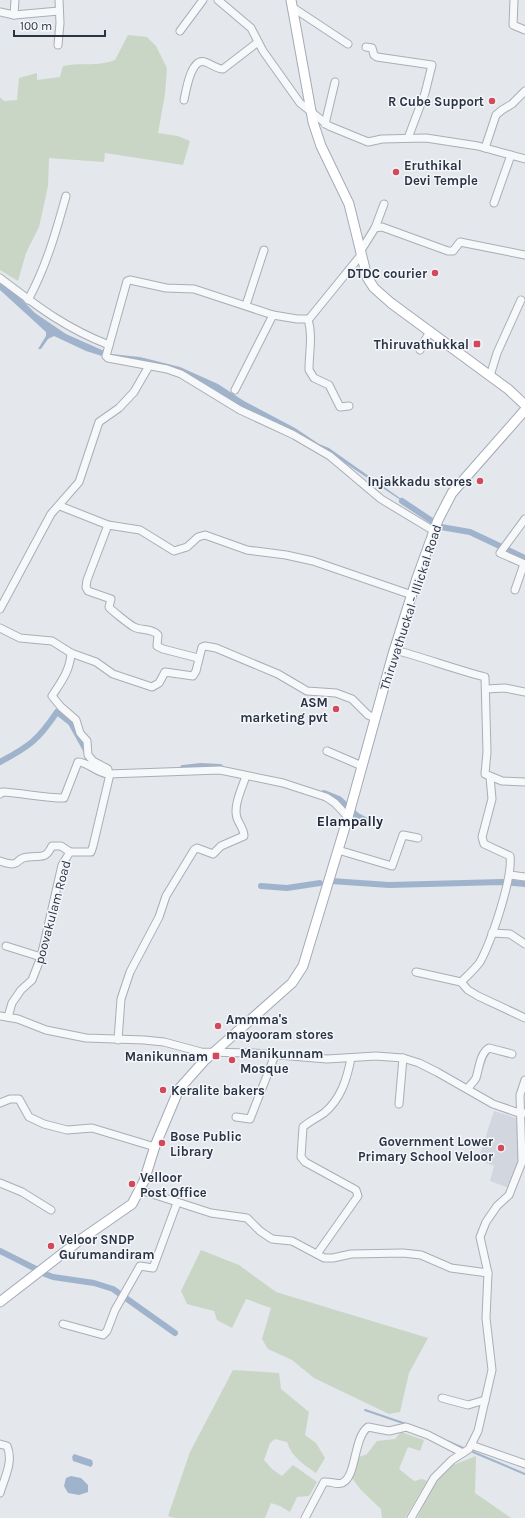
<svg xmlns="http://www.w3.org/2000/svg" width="525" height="1518" viewBox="0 0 525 1518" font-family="Karla,sans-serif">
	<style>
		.built { fill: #d2d6de }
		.green { fill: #c9d6c5 }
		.water { fill: #9fb4cc }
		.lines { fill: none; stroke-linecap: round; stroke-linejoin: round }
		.stream { stroke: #9fb4cc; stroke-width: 2 }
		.canal { stroke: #9fb4cc; stroke-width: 6 }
		.minor-casing { stroke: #a9aeb7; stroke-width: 9 }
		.major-casing { stroke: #a3abb8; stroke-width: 11 }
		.minor { stroke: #f7f8fa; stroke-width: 7 }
		.major { stroke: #fff; stroke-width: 9 }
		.poi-dot { fill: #d1495b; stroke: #f4f6f9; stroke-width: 1.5 }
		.labels { text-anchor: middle; stroke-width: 3; stroke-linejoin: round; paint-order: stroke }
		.poi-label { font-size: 13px; font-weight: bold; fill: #2b3445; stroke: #f4f6f9; text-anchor: end }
		.street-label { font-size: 13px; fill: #2b3445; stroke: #f4f6f9 }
		.neighbourhood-label { font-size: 14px; font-weight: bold; fill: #1d2536; stroke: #f4f6f9 }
	</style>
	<rect width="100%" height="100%" fill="#e4e7ec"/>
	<path class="built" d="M494 1111 519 1119 518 1143 520 1153 518 1164 509 1188 490 1181 494 1166 478 1160Z"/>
	<g class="green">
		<path d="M128 35 147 37 156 46 167 68 165 94 158 133 178 136 190 141 183 165 105 153 104 162 49 158 48 186 39 227 26 253 18 281 0 270V97L4 101 17 100 19 78 37 73V80L60 77 63 66C80 62 99 67 115 60Z"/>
		<path d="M201 1250 239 1265 276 1292 428 1338 409 1373 400 1412 389 1414 314 1378 292 1360 268 1349 262 1339 271 1308 246 1299 232 1328 217 1320 214 1311 187 1304 181 1291Z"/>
		<path d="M233 1370 279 1373 281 1389 309 1412 305 1435 316 1443 325 1458 316 1473C305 1465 291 1457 287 1442L275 1439 270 1443 264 1460 272 1469 282 1476 293 1465 317 1482 309 1496 297 1497 290 1512 280 1506 271 1503 265 1518H175L168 1516 190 1452Z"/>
		<path d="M401 1432 424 1440 420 1451 408 1447 399 1469 414 1481 422 1479 427 1481 405 1518H382L381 1509 361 1490 352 1478 359 1457 367 1454 377 1441 395 1439Z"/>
		<path d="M476 1456 475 1493 511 1518H417L433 1486 451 1466Z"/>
	</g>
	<g class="water">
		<path d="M0 282 11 289 35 313 66 334 111 354 140 357 180 367 218 384 244 401 295 428 319 444 329 448 441 527 333 455 247 412 185 375 105 357 86 351 54 336 48 339 41 349H38L46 336V332L0 290Z"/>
		<path d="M74 1454 92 1460 93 1464 91 1467 73 1461 72 1457Z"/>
		<path d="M71 1476 81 1478 88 1485V1492L79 1495 68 1493 64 1486 66 1478Z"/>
	</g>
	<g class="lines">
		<g class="stream">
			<path d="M365 1410 406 1424"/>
			<path d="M447 1441 463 1448"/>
			<path d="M473 1452 525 1474"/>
		</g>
		<g class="canal">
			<path d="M402 501 441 527 470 532 525 558"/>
			<path d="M0 762C30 746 38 740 57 712L71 723 86 750"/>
			<path d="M183 768 201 766 220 767"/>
			<path d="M324 793 339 799 356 815 365 820"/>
			<path d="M331 881 389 885 502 882 525 884"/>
			<path d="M261 886 287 888 320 883"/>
			<path d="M0 1251 36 1269"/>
			<path d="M45 1274 53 1277 94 1283 113 1289 175 1333"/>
		</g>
		<g class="minor-casing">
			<g id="minor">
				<path d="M218 0 251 28 263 51 300 103 329 126 368 142 382 139 426 138 478 146 525 159"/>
				<path d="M514 0 513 25 525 30"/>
				<path d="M292 7 348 44"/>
				<path d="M0 12 14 15 59 11"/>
				<path d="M14 15 15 0"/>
				<path d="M180 31 203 0"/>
				<path d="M58 45 60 23 59 0"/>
				<path d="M366 47 372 48 374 55 377 57 432 65 425 93 408 138"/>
				<path d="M184 100C186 91 191 57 205 62 212 64 216 69 223 69L258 42"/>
				<path d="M325 124 335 82"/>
				<path d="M485 148 496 115 502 110 512 104 525 91"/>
				<path d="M494 203 511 155"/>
				<path d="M375 228 384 204"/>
				<path d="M360 252 375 228 382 227 448 251H453L460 242 525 255"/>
				<path d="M361 255 309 319H297L273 315 194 289 166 288 130 280 127 281 106 356 108 358 167 369 181 374 240 410 294 435 330 456 381 499 434 531"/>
				<path d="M0 278C37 306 65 328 109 345"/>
				<path d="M28 300C46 267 56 232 66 196"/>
				<path d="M246 305 264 250"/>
				<path d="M308 319C313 336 309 352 309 370L314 378 329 385 340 407 349 406"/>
				<path d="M420 350 430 331"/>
				<path d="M490 376 497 353 521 300"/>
				<path d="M235 390 273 315"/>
				<path d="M60 506 108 525 140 530 174 551 187 547 198 537 205 535 247 550 286 555 313 561 412 595"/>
				<path d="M525 519 500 553 525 564"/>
				<path d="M108 525 87 580 86 587 88 591 111 599 109 607C111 610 130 625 134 627 142 631 152 628 158 635L157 646 163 649 198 658"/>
				<path d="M515 590 524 564"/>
				<path d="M0 609 51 514 79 482 99 422 119 408 134 392 149 366"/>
				<path d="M0 628 20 638 52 641 71 653 96 662 113 674 152 687 159 683 165 672 193 676 196 671 202 647 205 646 216 648 278 674 307 691 336 693 352 699 368 715 375 718"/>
				<path d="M395 650C425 658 454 669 485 677L487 752 485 774 502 781 525 782"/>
				<path d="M71 653C70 671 61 682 52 696L61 707 76 720 80 733 87 741 88 755 93 761 108 769V774"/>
				<path d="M486 689 505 688 525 692"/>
				<path d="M327 751 362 766"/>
				<path d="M0 794 2 792C23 793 43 798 64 798L78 762C88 762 97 773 108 774L220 770 283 783 326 797 335 803 348 817"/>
				<path d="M338 850 392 866 403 835 418 838"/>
				<path d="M0 861C23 869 13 858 28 857 42 855 45 860 52 846H61L70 852"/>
				<path d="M510 875 525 877"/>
				<path d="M492 933 510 934 525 944"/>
				<path d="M6 946 41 957"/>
				<path d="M416 972 461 982 468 990 478 996 525 1018"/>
				<path d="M461 982C467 976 475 969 480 962 491 942 513 878 510 856L484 844 482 837 492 799 490 777"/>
				<path d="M0 1016 18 1019 46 1030 86 1038 144 1040 164 1042 201 1052 253 1053 327 1059 376 1056 403 1058 419 1063 437 1072 493 1104 519 1113H525"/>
				<path d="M8 1017 12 1003 21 990 32 980 41 957 62 865 70 852H91L93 846 110 774"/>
				<path d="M118 1040 121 999 130 972 159 917 166 896 194 850 197 848 213 854 221 846 244 836C244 829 239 824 237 818 233 806 242 788 246 776"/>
				<path d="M468 1088C470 1085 474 1082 476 1078 479 1069 480 1053 489 1048L512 1054"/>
				<path d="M0 1103 10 1099H19L29 1117 44 1124 67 1130 92 1128 155 1147"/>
				<path d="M399 1104 403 1058"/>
				<path d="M236 1117 250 1119 275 1055"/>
				<path d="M0 1183 22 1192 51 1210"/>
				<path d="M140 1190 211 1213 247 1218 260 1231 272 1239 292 1241 324 1258H333L351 1254 403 1253 421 1255 451 1268 488 1273"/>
				<path d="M317 1254 358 1196 356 1190 305 1162 301 1157 303 1127C310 1121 317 1118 324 1113 341 1099 347 1079 351 1058"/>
				<path d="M63 1324 103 1335 107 1331 115 1310 140 1266 153 1268 177 1203"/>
				<path d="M442 1398 468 1405 485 1400"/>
				<path d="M0 1444 7 1446C14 1461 4 1479 0 1493"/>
				<path d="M471 1445 525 1464"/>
				<path d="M305 1518 324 1482C330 1481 336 1485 342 1483 357 1477 353 1438 368 1427L389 1431 406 1427 428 1435 463 1453"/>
				<path d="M411 1518 434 1478 452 1460 469 1449 478 1431 492 1370 486 1318 488 1273 480 1237 486 1222 497 1206 509 1195 522 1162 520 1095 525 1080"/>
			</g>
		</g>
		<g class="major-casing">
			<g id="major">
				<path d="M291 0 313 122 321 146 349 204 367 277 374 288 391 303 508 389 525 405"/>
				<path d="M0 1302 80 1240 132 1204 144 1181 155 1146 179 1089 204 1061 292 983 303 966 348 817 393 654 417 578 438 520 452 493 525 410"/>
			</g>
		</g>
		<use href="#minor" class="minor"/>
		<use href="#major" class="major"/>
	</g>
	<g class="poi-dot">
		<circle cx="492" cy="101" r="4"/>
		<circle cx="396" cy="172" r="4"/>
		<circle cx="435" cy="273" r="4"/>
		<rect x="473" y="340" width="8" height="8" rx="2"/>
		<circle cx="480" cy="481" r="4"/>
		<circle cx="336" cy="709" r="4"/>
		<circle cx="218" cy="1026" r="4"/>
		<rect x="212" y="1052" width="8" height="8" rx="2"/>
		<circle cx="232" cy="1060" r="4"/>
		<circle cx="163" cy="1090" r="4"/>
		<circle cx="162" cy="1143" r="4"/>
		<circle cx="501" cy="1148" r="4"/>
		<circle cx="132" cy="1184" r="4"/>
		<circle cx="51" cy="1246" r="4"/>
	</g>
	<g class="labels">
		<g class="poi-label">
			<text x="484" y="106">R Cube Support</text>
			<text x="404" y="170" text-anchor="start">Eruthikal<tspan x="404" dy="15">Devi Temple</tspan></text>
			<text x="427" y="278">DTDC courier</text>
			<text x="469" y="349">Thiruvathukkal</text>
			<text x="472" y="486">Injakkadu stores</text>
			<text x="328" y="707">ASM<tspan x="328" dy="15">marketing pvt</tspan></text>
			<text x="226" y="1024" text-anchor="start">Ammma's<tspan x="226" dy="15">mayooram stores</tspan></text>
			<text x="240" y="1058" text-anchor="start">Manikunnam<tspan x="240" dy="15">Mosque</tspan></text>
			<text x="208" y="1061">Manikunnam</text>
			<text x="171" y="1095" text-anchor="start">Keralite bakers</text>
			<text x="170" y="1141" text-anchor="start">Bose Public<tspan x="170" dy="15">Library</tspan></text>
			<text x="493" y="1146">Government Lower<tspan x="493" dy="15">Primary School Veloor</tspan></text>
			<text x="140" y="1182" text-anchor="start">Velloor<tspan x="140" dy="15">Post Office</tspan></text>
			<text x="59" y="1244" text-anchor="start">Veloor SNDP<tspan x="59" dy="15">Gurumandiram</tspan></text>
		</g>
		<g class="street-label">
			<text transform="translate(410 607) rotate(-72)" y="5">Thiruvathuckal - Illickal Road</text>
			<text transform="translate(52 912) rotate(-75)" y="5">poovakulam Road</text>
		</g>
		<g class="neighbourhood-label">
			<text x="350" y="826">Elampally</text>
		</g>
	</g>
	<path d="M14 30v6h91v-6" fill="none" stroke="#2b3445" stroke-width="2"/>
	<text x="20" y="30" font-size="12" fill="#2b3445" stroke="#f4f6f9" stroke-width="3" paint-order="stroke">100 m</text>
</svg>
